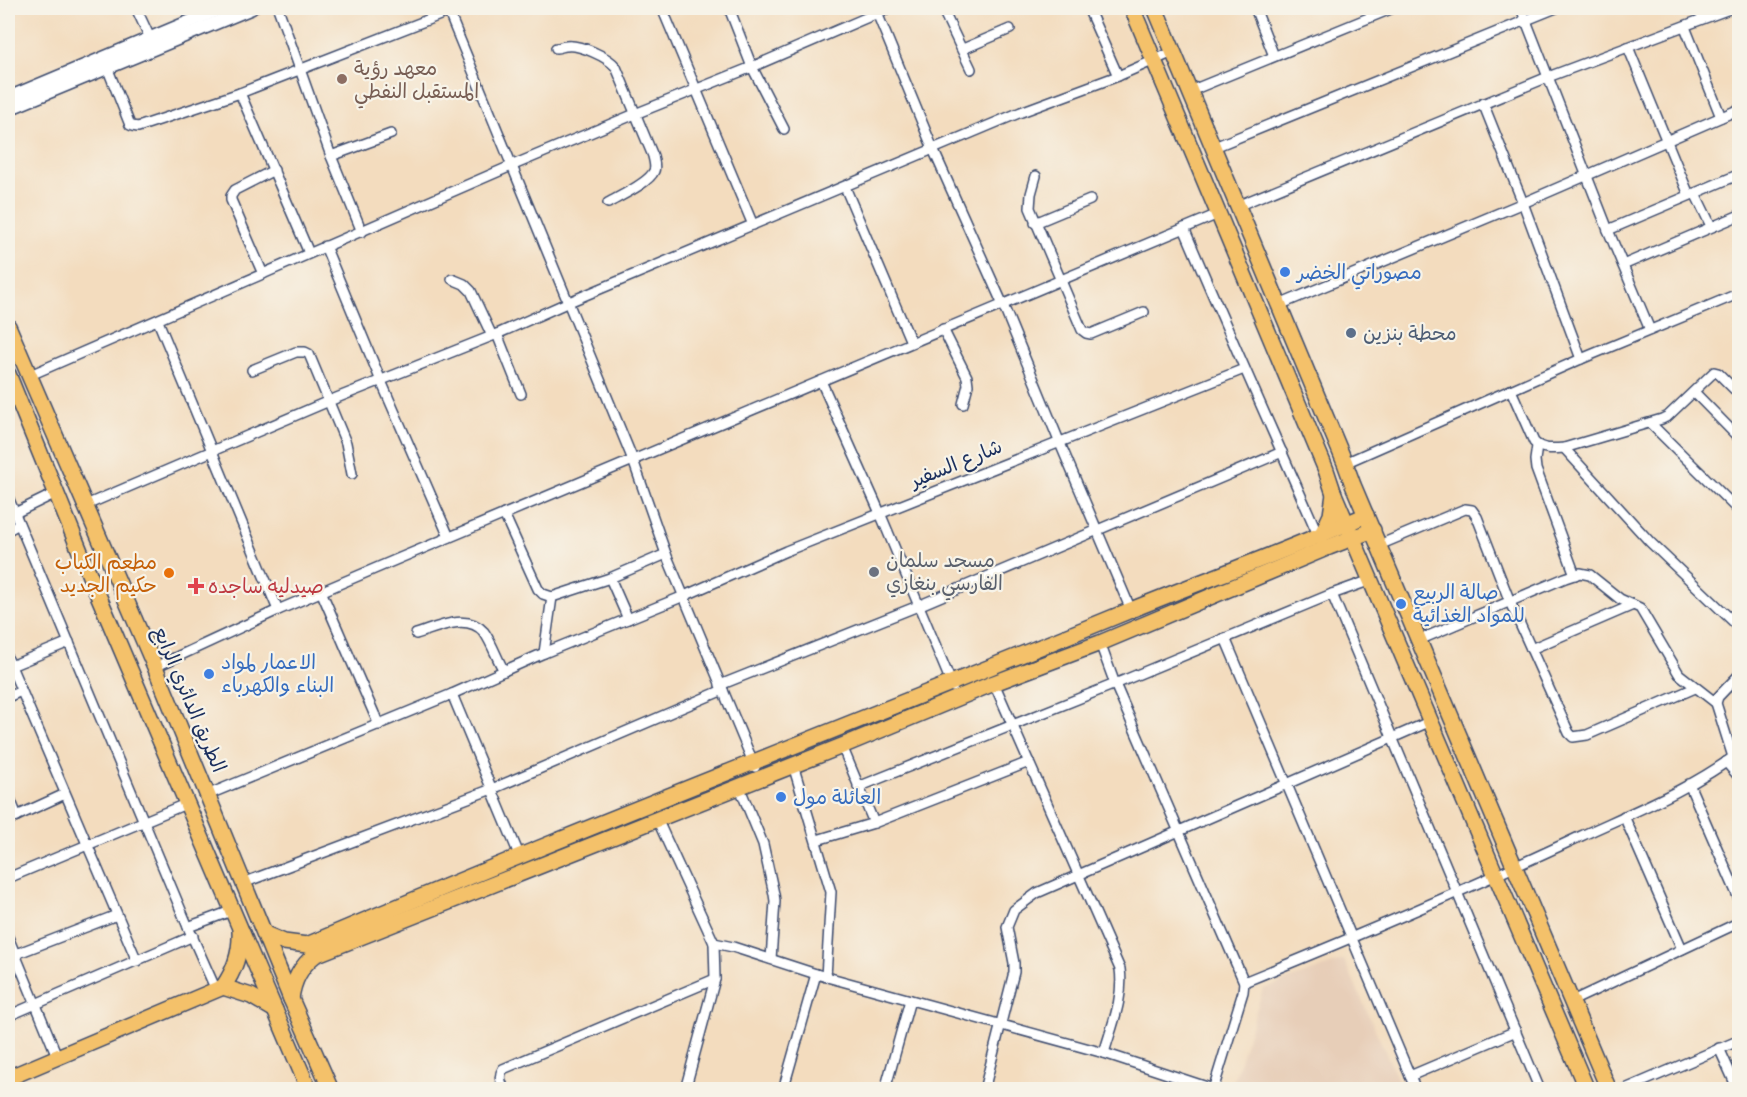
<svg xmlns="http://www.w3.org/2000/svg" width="1747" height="1097" viewBox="0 0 1747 1097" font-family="'Gochi Hand','Playpen Sans Arabic',sans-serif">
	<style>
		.built { fill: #e7ceb8 }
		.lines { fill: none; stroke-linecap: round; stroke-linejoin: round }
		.minor-casing { stroke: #3b496c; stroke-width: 12 }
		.tertiary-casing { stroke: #3b496c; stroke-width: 15 }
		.primary-casing { stroke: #3b496c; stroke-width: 18 }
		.minor { stroke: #fff; stroke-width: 9 }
		.tertiary { stroke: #fff; stroke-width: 12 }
		.primary { stroke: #f4c16a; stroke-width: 15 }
		.education-dot { fill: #8d6e63; stroke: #f7f3e8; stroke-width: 2 }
		.shop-dot { fill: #3f7fe0; stroke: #f7f3e8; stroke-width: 2 }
		.service-dot { fill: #5c6f8a; stroke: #f7f3e8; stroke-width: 2 }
		.worship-dot { fill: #6b7280; stroke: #f7f3e8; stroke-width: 2 }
		.food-dot { fill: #e8710a; stroke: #f7f3e8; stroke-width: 2 }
		.health-dot { fill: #e0444e; stroke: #f7f3e8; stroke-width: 2 }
		.labels { text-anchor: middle; stroke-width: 4.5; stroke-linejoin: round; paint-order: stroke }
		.education-label { font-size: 20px; fill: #785e54; stroke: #f7f3e8; text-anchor: start }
		.shop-label { font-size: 20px; fill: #366cbe; stroke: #f7f3e8; text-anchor: start }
		.service-label { font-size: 20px; fill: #4e5e75; stroke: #f7f3e8; text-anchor: start }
		.street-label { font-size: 20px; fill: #1b2f5e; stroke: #f7f3e8 }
		.worship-label { font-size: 20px; fill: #5b616d; stroke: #f7f3e8; text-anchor: start }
		.food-label { font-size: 20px; fill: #c56008; stroke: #f7f3e8; text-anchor: end }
		.health-label { font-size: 20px; fill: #be3a42; stroke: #f7f3e8; text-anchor: start }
	</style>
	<rect width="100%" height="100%" fill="#f7f3e8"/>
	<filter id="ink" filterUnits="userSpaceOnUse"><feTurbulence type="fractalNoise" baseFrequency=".0167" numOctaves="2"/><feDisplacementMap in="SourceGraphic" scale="12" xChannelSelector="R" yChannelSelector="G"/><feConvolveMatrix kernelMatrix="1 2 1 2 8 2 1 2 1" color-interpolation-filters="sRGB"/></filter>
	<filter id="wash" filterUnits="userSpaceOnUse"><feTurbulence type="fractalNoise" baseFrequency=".008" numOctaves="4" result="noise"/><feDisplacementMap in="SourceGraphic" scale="24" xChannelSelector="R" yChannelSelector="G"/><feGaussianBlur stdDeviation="1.35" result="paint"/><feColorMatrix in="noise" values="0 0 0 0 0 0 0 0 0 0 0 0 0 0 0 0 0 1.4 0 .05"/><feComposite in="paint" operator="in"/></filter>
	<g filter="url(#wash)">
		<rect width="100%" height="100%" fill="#f3dcbe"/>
		<path class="built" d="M1344 960 1402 1089H1231L1263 989Z"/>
	</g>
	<g filter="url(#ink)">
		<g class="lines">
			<g class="minor-casing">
				<g id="minor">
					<path d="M136 8 150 38"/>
					<path d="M278 8 331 156 362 232"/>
					<path d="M447 8 633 460 666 554 755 767"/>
					<path d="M662 8 753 225"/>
					<path d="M729 8 752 67 784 129"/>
					<path d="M875 8 933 149 1003 305 1059 441 1131 610"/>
					<path d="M942 8 971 69"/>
					<path d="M1088 8 1118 76"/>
					<path d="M1255 8 1274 56"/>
					<path d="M1521 8 1608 230 1650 330"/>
					<path d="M1685 27 1721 117"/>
					<path d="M1628 47 1689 195"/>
					<path d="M556 48C560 48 563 46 566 46 580 44 608 57 616 67L653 156C654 161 656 167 654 171 649 183 620 196 608 203"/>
					<path d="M963 49 1010 29"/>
					<path d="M107 67 130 125 132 126 138 127 240 93 458 8"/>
					<path d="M1190 91 1393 8"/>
					<path d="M240 93 309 253"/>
					<path d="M1483 103 1523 203 1581 359"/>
					<path d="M1212 148 1556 8"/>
					<path d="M331 156 391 134"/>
					<path d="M1036 176 1031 194 1030 208 1082 330 1086 333 1091 334 1144 312"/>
					<path d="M845 187 911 342"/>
					<path d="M1695 193 1711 226"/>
					<path d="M1237 206 1548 77 1732 8"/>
					<path d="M1035 223 1090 200"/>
					<path d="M1184 228C1228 332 1274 434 1319 537"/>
					<path d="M1608 230 1740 174"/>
					<path d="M325 246 381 381 449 537"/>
					<path d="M1623 265 1740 215"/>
					<path d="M263 274 231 200V196L235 190 274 170"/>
					<path d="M452 279 464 284 471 291 492 336"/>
					<path d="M1279 305 1523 203 1740 109"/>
					<path d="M158 321 278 610"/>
					<path d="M943 329 967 377 968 385 963 404"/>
					<path d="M497 334 521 394"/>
					<path d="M252 370 296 352H305L309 354 346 443 352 474"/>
					<path d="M28 376 511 166 635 114 752 67 889 8"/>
					<path d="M821 381 880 513 953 687"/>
					<path d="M1511 390 1534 442C1542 450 1553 449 1564 448L1662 419 1668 416 1714 372 1718 373 1740 395"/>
					<path d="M1694 392 1740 439"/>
					<path d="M1650 423 1740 512"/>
					<path d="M1537 446 1535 460 1536 469 1575 575"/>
					<path d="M1564 448 1650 542 1740 628"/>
					<path d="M1345 463 1581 359 1740 293"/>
					<path d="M8 497 188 927 216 990"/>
					<path d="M86 505 329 401 497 334 569 302 1021 112 1118 76 1173 52"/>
					<path d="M15 513 56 493"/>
					<path d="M504 514 538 589 543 594 552 597 610 578 666 554"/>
					<path d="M8 530 19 524"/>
					<path d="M1379 545 1465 509 1472 510 1477 517 1510 602 1569 733 1573 737 1587 735 1695 688"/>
					<path d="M610 578 628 619"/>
					<path d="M321 591 379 725"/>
					<path d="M1332 594 1540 1090"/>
					<path d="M416 634C436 628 467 612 484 632 492 643 497 659 504 671"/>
					<path d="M1225 638 1416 1090"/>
					<path d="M1419 640 1565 578 1580 573 1590 575 1620 599 1640 608 1679 674 1716 703"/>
					<path d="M1100 643 1115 684 1244 982 1243 992 1213 1090"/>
					<path d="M1531 649 1633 605"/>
					<path d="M544 653 552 597"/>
					<path d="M8 659 137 961"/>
					<path d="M11 666 69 642"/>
					<path d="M155 667 278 610 400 558 1218 214"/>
					<path d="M994 683 1120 969C1124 998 1112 1025 1104 1053"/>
					<path d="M720 685 918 606 1282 452"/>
					<path d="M452 694 520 857"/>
					<path d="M8 697 21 691"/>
					<path d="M842 746 874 823"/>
					<path d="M1733 757 1716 703 1718 697 1740 674"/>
					<path d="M1726 762 1740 778"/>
					<path d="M793 765 831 892 826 977"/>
					<path d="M1689 784 1740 901"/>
					<path d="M739 786 763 844 774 894 775 901 771 959"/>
					<path d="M858 787 1115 684 1332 594 1371 580"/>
					<path d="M8 794 17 816"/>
					<path d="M207 795 452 694 544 653 684 596 786 551 1244 369"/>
					<path d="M1624 816 1682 949"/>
					<path d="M657 819 714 943 715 979 685 1090"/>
					<path d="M8 820 65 794"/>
					<path d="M817 840 874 823 1029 762"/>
					<path d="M8 878 188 803"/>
					<path d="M243 883 492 789 723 690"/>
					<path d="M188 927 234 910"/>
					<path d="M8 937 57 1056"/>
					<path d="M714 943 733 947 816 974"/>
					<path d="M8 957 117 915"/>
					<path d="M1244 982C1357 936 1469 889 1579 837 1633 812 1692 789 1740 752"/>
					<path d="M1572 1001 1740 922"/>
					<path d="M8 1016 193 936"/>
					<path d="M1719 1048 1738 1090"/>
					<path d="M1410 1076 1516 1031"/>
					<path d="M504 1090C501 1081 498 1077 503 1069L715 979"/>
					<path d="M783 1090 816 974 1104 1053 1213 1089"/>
					<path d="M885 1090 910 1000"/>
					<path d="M984 1090 1014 972V963L1007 927 1014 910 1037 893 1431 721"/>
					<path d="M1623 1090 1740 1040"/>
				</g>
			</g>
			<g class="tertiary-casing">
				<g id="tertiary">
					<path d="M8 98 222 8"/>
					<path d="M8 109 252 8"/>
				</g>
			</g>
			<g class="primary-casing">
				<g id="primary">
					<path d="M1132 8 1326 470 1334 494 1587 1090"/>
					<path d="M1155 8 1345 463 1353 485 1609 1090"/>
					<path d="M8 326 155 667 291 999 331 1090"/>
					<path d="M8 374 90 576 309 1090"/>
					<path d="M1321 536 1331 515 1334 494"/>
					<path d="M265 934 284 942 307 945C578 829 854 724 1126 612 1206 579 1288 551 1366 515"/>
					<path d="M223 987 251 996 275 1010"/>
					<path d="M291 999C293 981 301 966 315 955L842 746 994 683 1100 643 1329 547 1373 530"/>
					<path d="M8 1078 223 987C235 970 241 952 240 931"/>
				</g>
			</g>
			<use href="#minor" class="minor"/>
			<use href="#tertiary" class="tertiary"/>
			<use href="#primary" class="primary"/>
		</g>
	</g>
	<circle class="education-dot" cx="342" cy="79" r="6"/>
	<g class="shop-dot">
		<circle cx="1285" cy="272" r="6"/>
		<circle cx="1401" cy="604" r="6"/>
		<circle cx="209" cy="674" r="6"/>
		<circle cx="781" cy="797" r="6"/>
	</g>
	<circle class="service-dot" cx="1351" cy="333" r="6"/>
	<circle class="worship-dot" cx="874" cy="572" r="6"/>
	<circle class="food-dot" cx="169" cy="573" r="6"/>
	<path class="health-dot" d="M193 577h6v6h6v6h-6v6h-6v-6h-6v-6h6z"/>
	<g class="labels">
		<g class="education-label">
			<text x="354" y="75">معهد رؤية<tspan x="354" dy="23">المستقبل النفطي</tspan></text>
		</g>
		<g class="shop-label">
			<text x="1297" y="279">مصوراتي الخضر</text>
			<text x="1413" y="599">صالة الربيع<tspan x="1413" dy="23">للمواد الغذائية</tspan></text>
			<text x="221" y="669">الاعمار لمواد<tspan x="221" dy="23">البناء والكهرباء</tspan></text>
			<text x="793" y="804">العائلة مول</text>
		</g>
		<g class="service-label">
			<text x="1363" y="340">محطة بنزين</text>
		</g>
		<g class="street-label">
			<text transform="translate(956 463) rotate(-22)" y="7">شارع السفير</text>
			<text transform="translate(190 699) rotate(67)" y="7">الطريق الدائري الرابع</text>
		</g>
		<g class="worship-label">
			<text x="886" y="567">مسجد سلمان<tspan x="886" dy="23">الفارسي بنغازي</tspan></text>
		</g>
		<g class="food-label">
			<text x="157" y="569">مطعم الكباب<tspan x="157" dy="23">حكيم الجديد</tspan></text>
		</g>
		<g class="health-label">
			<text x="208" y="593">صيدليه ساجده</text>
		</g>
	</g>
	<rect width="1747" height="1097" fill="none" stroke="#f7f3e8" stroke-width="30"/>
</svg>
